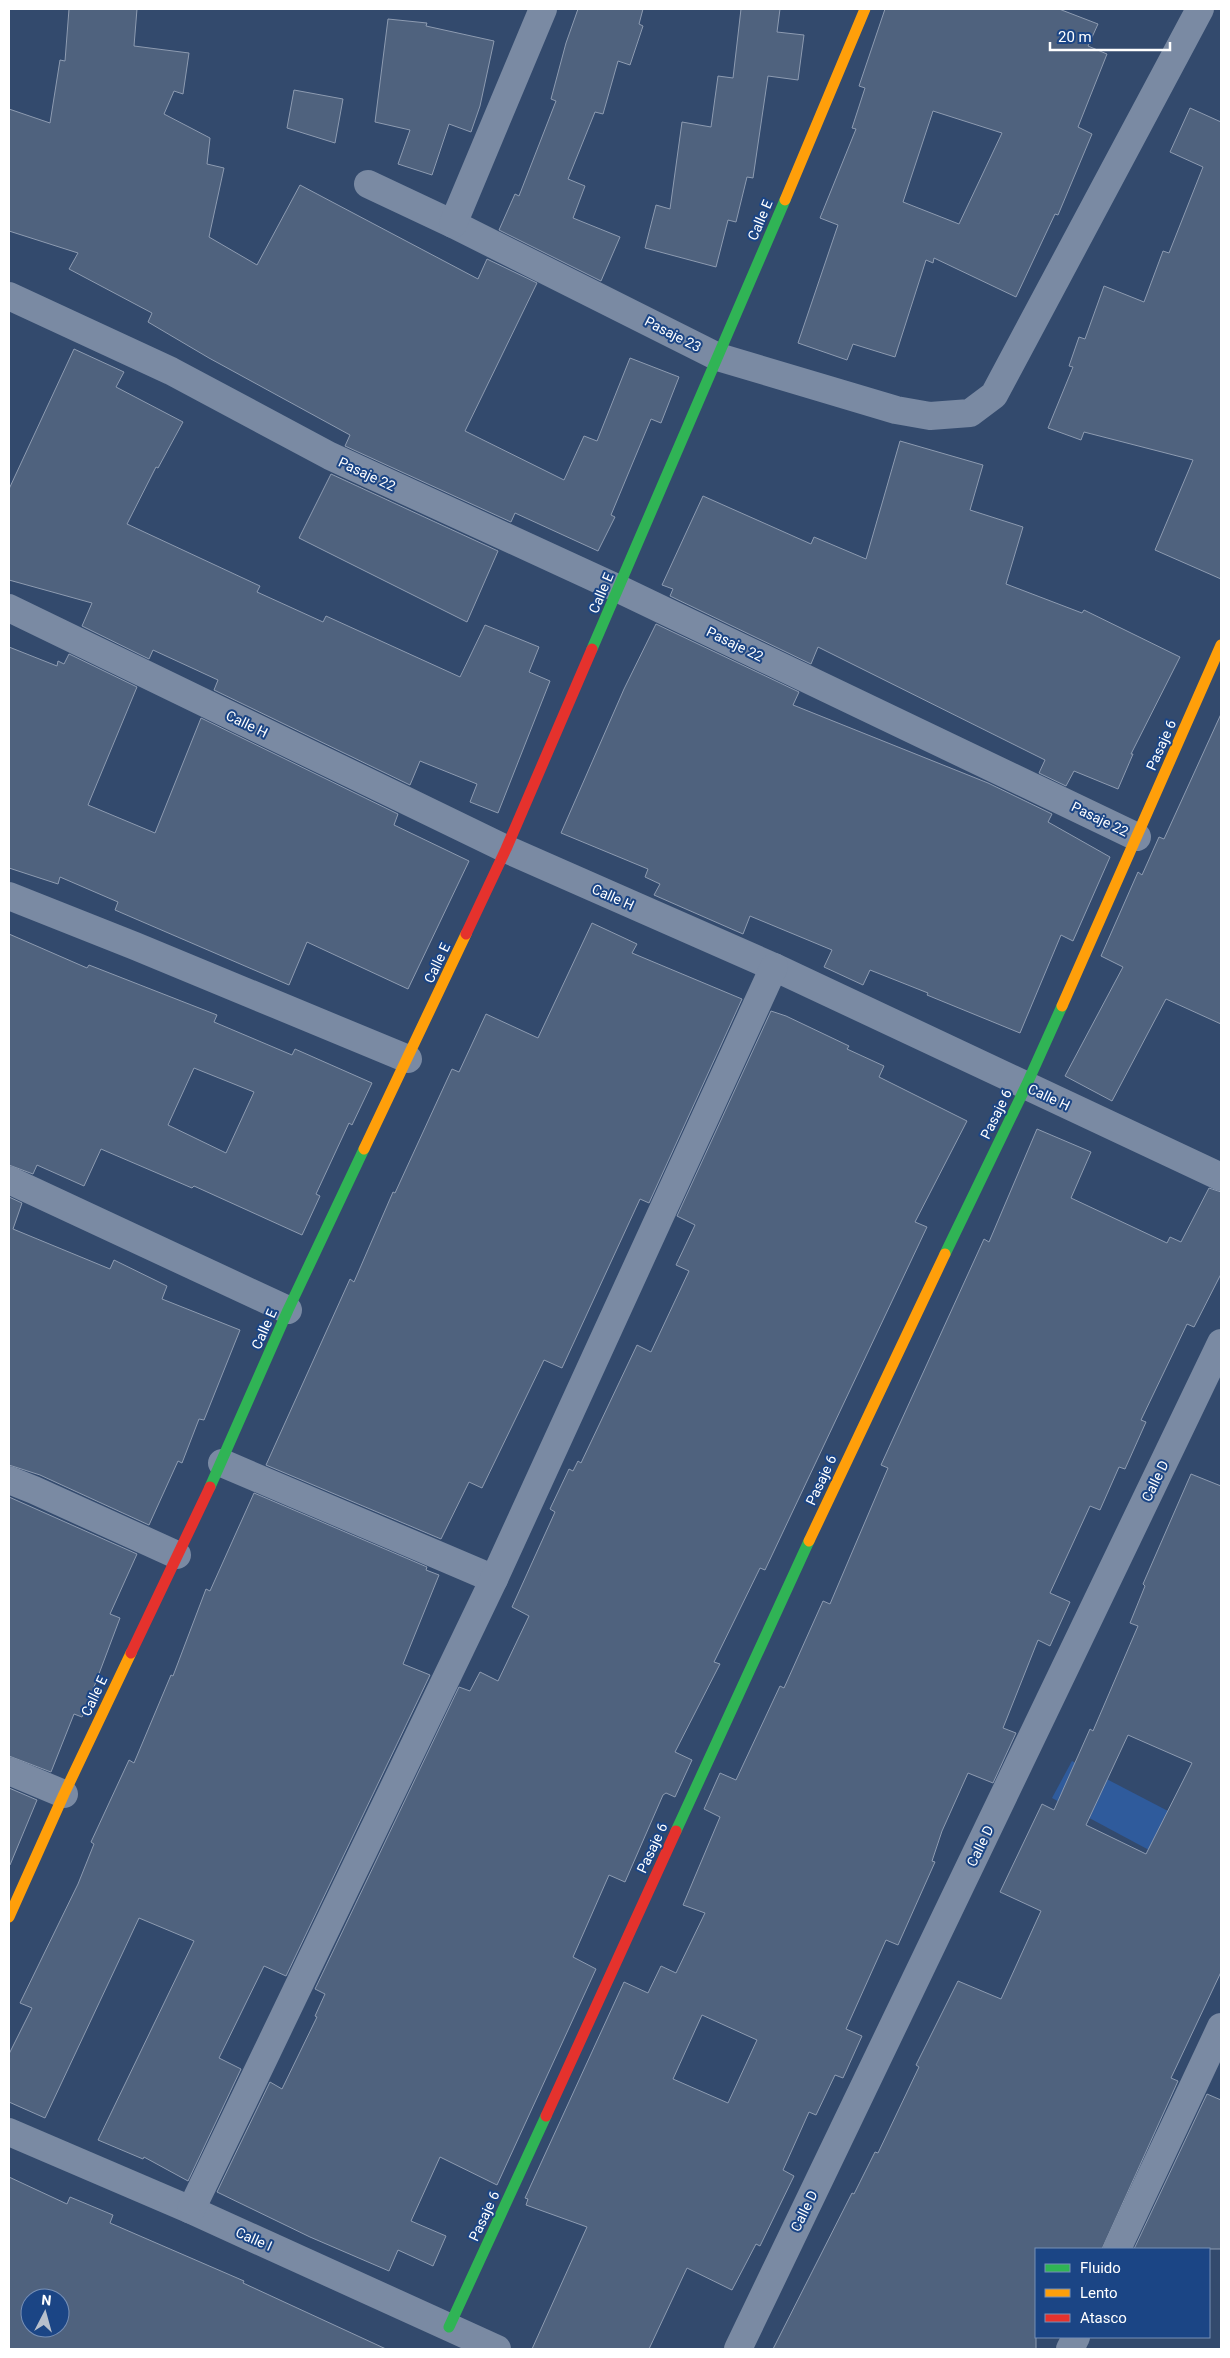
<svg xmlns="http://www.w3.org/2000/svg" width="1230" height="2358" viewBox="0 0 1230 2358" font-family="Roboto,sans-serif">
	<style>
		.green { fill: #2f5b9c }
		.building { fill: #4f627e; stroke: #8d9bb1; fill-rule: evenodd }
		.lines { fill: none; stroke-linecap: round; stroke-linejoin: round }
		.street { stroke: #7a8aa3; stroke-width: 28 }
		.fast { stroke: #30b455; stroke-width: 11 }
		.slow { stroke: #ff9f0a; stroke-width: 11 }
		.jam { stroke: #e5322d; stroke-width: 11 }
		.labels { text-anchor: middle; stroke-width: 4; stroke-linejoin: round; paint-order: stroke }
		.street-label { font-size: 14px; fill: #fff; stroke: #1b4585 }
	</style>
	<rect width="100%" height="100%" fill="#334a6d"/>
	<path class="green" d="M1072 1761 1168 1811 1149 1850 1052 1798Z"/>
	<g class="building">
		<path d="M69 9H137L134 46 189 53 183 94 174 91 164 114 210 138 207 164 224 168 209 237 257 265 300 185 478 279 487 259 537 283 465 431 564 480 584 436 597 441 630 358 679 377 661 423 651 419 611 515 615 517 598 551 515 513 511 522 345 446 350 435 209 358 148 322 152 313 69 269 78 253 9 231V109L50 123 60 60 65 61Z"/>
		<path d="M578 9H643L639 24 643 26 630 65 618 61 603 114 595 112 568 179 585 186 573 218 620 237 601 281 499 230 515 194 519 196 556 101 551 99 566 43Z"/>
		<path d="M741 9H780L777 32 804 35 798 80 768 76 753 178 747 177 736 222 728 220 716 267 645 248 656 205 670 209 682 122 711 127 718 76 733 78Z"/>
		<path d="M885 9H1059L1098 24 1088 46 1107 54 1078 127 1092 134 1058 215 1055 214 1016 297 934 258 933 263 926 260 895 357 853 344 847 360 798 343 838 225 820 218 856 129 852 128 865 88 859 86ZM933 111 1002 133 959 224 903 202Z"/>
		<path d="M388 19 427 23 426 26 494 41 480 106 471 132 449 124 432 175 398 164 410 130 375 122Z"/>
		<path d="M294 90 343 99 335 143 287 128Z"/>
		<path d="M1190 108 1221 122V579L1155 550 1193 460 1084 432 1081 440 1048 428 1073 367 1069 366 1079 337 1085 339 1104 286 1144 302 1163 251 1169 253 1203 167 1170 152Z"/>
		<path d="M74 349 124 372 116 387 183 422 158 468 156 467 127 524 260 586 257 592 323 622 326 616 460 677 485 625 539 647 529 672 550 681 498 813 470 802 477 784 420 761 410 785 214 690 218 680 153 650 149 659 82 626 92 603 9 580V489Z"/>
		<path d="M900 441 983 465 970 510 1023 527 1006 584 1082 613 1084 610 1180 657 1131 754H1133L1118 789 1074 771 1066 786 1039 773 1045 760 818 647 811 664 670 596 673 589 662 585 703 496 811 544 814 537 866 559Z"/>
		<path d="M331 474 498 551 467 622 299 538Z"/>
		<path d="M656 624 799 692 793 705 988 783 1052 814 1048 822 1110 857 1073 941 1061 935 1020 1033 927 995 928 993 870 970 863 985 824 967 832 950 750 916 743 934 654 895 660 884 645 877 648 869 561 833 624 689Z"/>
		<path d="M9 647 57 666 58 661 64 664 69 654 137 687 88 805 155 833 201 718 398 814 394 825 469 861 408 989 307 942 289 985 115 910 118 902 60 877 58 884 9 868Z"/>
		<path d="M1221 714V1024L1166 999 1112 1101 1065 1076 1123 967 1101 956 1138 872 1142 875 1159 837 1164 839Z"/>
		<path d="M592 923 637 944 632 953 742 999 649 1203 640 1199 562 1368 544 1360 482 1488 469 1482 441 1539 266 1465 350 1279 354 1282 393 1192 395 1193 452 1069 459 1072 486 1014 538 1038Z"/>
		<path d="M9 934 87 968 89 965 217 1015 214 1022 292 1055 295 1049 372 1083 352 1125 349 1123 316 1194 320 1196 302 1235 194 1186 192 1188 101 1149 84 1186 37 1165 33 1174 9 1165ZM194 1068 254 1092 226 1153 168 1125Z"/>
		<path d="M771 1011 786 1016 849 1046 847 1049 884 1066 879 1077 967 1121 915 1222 927 1227 765 1570 760 1568 714 1662 720 1664 675 1752 692 1760 675 1797 666 1793 663 1795 625 1882 609 1875 573 1957 596 1969 497 2185 440 2157 411 2221 446 2236 433 2266 398 2250 389 2271 310 2237 217 2192 270 2082 282 2089 317 2017 315 2016 325 1994 315 1989 459 1687 470 1691 480 1672 498 1681 529 1616 512 1607 555 1512 550 1509 569 1469 573 1471 578 1461 581 1463 637 1345 651 1352 689 1271 676 1265 695 1225 677 1216Z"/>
		<path d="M1037 1129 1091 1152 1071 1198 1167 1243 1170 1237 1181 1242 1209 1188 1221 1192V1274L1194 1327 1187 1324 1141 1420 1146 1422 1125 1469 1119 1467 1100 1510 1090 1506 1050 1593 1070 1602 1050 1646 1038 1640 1003 1728 1016 1733 993 1783 968 1773 942 1831 932 1861 935 1862 898 1945 886 1940 846 2029 862 2036 843 2078 835 2075 816 2115 809 2112 783 2170 794 2176 760 2246 756 2244 732 2290 687 2268 649 2349H532L587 2227 526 2205 528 2199 525 2198 624 1982 648 1993 661 1966 676 1973 705 1913 683 1905 720 1817 704 1809 720 1773 736 1780 780 1686 784 1688 823 1601 830 1604 888 1468 881 1465 984 1239 989 1242ZM702 2015 757 2040 728 2103 673 2079Z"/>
		<path d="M9 1197 22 1203 13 1229 110 1269 114 1260 167 1286 162 1299 240 1330 204 1420 199 1419 182 1463 178 1461 149 1525 40 1475 9 1465Z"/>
		<path d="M1191 1474 1221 1486V1972L1171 2078 1178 2081 1102 2249H1036V2349H773L852 2193 854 2194 875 2152 878 2153 919 2067 916 2065 958 1981 1001 1999 1041 1911 1000 1892 1042 1804 1054 1810 1090 1729 1093 1731 1138 1626 1130 1623 1145 1586 1143 1584ZM1128 1735 1192 1763 1146 1854 1086 1825Z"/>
		<path d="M254 1493 427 1567 426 1570 439 1575 403 1664 430 1675 286 1976 264 1966 219 2058 241 2069 188 2181 144 2157 143 2159 98 2140 194 1941 139 1918 45 2118 9 2102V2054L32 2008 20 2003 78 1884 94 1844 91 1842 129 1760 134 1763 171 1675 173 1676 206 1589 210 1591Z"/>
		<path d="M9 1497 137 1554 110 1614 120 1618 91 1695 82 1717 74 1714 51 1772 9 1756Z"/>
		<path d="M9 1788 37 1800 10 1865H9Z"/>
		<path d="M1207 2094 1221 2100V2249H1134Z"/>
		<path d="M9 2177 67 2204 70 2197 113 2215 110 2223 244 2281 243 2283 386 2349H9ZM30 2298H60V2328H30Z"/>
	</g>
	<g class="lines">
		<g class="street">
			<path d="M368 184 453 224 718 357 896 410 930 416 970 413 994 395 1200 9"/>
			<path d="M453 224 543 9"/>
			<path d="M9 296 171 371 330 456 619 589 1137 837"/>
			<path d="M9 608 506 849 774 967 1221 1177"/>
			<path d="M9 896 135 946 408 1059"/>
			<path d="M9 1180 288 1310"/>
			<path d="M222 1463 494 1579"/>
			<path d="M9 1480 34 1490 177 1555"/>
			<path d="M9 1771 64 1794"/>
			<path d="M9 2132 191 2210 497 2349"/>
			<path d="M191 2210 494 1579 774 967"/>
			<path d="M1117 2249 1221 2027"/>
			<path d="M738 2349 1221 1343"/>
			<path d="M1070 2349 1076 2337"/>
		</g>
		<g class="fast">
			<path d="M592 649 785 200"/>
			<path d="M945 1254 1026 1086 1062 1006"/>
			<path d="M210 1487 288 1310 364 1149"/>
			<path d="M676 1831 809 1541"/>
			<path d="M449 2327 546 2116"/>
		</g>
		<g class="slow">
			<path d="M785 200 865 9"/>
			<path d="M1062 1006 1221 645"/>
			<path d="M364 1149 466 934"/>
			<path d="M809 1541 945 1254"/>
			<path d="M9 1917 64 1794 131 1653"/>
		</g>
		<g class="jam">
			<path d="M466 934 506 849 592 649"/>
			<path d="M131 1653 210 1487"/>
			<path d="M546 2116 676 1831"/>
		</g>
	</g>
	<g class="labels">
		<g class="street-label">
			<text transform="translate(760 220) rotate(-67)" y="5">Calle E</text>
			<text transform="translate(673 334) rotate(27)" y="5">Pasaje 23</text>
			<text transform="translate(367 474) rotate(25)" y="5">Pasaje 22</text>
			<text transform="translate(601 593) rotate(-67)" y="5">Calle E</text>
			<text transform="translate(735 644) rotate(26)" y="5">Pasaje 22</text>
			<text transform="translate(247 724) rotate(26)" y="5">Calle H</text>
			<text transform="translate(1161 745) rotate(-66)" y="5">Pasaje 6</text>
			<text transform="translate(1100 819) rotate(26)" y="5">Pasaje 22</text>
			<text transform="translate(613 897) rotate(24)" y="5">Calle H</text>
			<text transform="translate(437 963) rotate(-65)" y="5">Calle E</text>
			<text transform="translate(1049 1097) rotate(25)" y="5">Calle H</text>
			<text transform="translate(996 1114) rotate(-64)" y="5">Pasaje 6</text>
			<text transform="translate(264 1329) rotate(-66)" y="5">Calle E</text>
			<text transform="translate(821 1480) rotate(-65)" y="5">Pasaje 6</text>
			<text transform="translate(1155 1481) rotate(-64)" y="5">Calle D</text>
			<text transform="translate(94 1696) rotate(-65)" y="5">Calle E</text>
			<text transform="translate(980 1846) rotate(-64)" y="5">Calle D</text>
			<text transform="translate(652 1848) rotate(-65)" y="5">Pasaje 6</text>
			<text transform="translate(804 2211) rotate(-64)" y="5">Calle D</text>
			<text transform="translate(484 2216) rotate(-65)" y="5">Pasaje 6</text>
			<text transform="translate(254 2239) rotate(24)" y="5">Calle I</text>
		</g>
	</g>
	<rect width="1230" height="2358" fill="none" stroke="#ffffff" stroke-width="20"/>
	<rect x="1035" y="2248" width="175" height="90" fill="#1b4585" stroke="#768fb6"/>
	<rect x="1045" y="2264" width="25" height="8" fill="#30b455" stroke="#768fb6"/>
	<text x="1080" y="2273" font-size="15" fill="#ffffff">Fluido</text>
	<rect x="1045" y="2289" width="25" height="8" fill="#ff9f0a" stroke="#768fb6"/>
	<text x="1080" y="2298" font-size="15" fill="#ffffff">Lento</text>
	<rect x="1045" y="2314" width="25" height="8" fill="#e5322d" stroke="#768fb6"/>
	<text x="1080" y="2323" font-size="15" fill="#ffffff">Atasco</text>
	<g transform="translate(45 2313) rotate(6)"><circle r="24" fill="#1b4585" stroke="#768fb6"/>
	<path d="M0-4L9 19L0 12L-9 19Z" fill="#b8c0cc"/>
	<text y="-8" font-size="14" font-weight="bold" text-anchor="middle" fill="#ffffff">N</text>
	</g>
	<path d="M1050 42v8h120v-8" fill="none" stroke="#ffffff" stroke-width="2.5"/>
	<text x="1058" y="42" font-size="15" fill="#ffffff" stroke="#1b4585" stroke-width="4" paint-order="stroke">20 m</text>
</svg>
